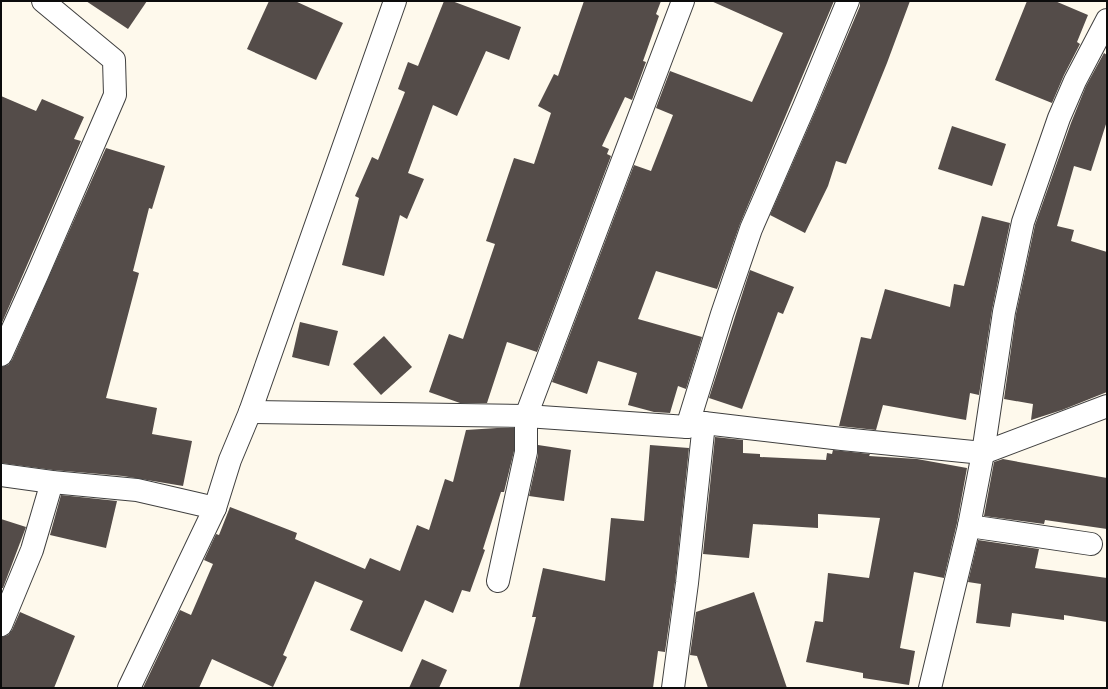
<svg xmlns="http://www.w3.org/2000/svg" width="1108" height="689" viewBox="0 0 1108 689" font-family="'Roboto Serif',serif">
	<style>
		.building { fill: #544c49 }
		.lines { fill: none; stroke-linecap: round; stroke-linejoin: round }
		.minor-casing { stroke: #3f3f3f; stroke-width: 24 }
		.minor { stroke: #fff; stroke-width: 22 }
	</style>
	<rect width="100%" height="100%" fill="#fef9ec"/>
	<g class="building">
		<path d="M86 1H147L128 29Z"/>
		<path d="M269 1H295L343 23 316 80 247 49Z"/>
		<path d="M444 1H452L521 27 509 60 486 51 457 116 433 105 408 173 424 179 407 219 400 215 384 276 342 265 359 198 355 196 372 157 378 160 405 92 398 89 408 62 418 66Z"/>
		<path d="M584 1H661L656 14 659 16 643 61 646 62 632 100 625 97 602 146 609 149 607 154 611 156 537 352 507 342 487 403H460L429 392 449 334 463 339 495 244 486 241 514 158 534 164 551 113 538 106 554 74 558 76Z"/>
		<path d="M711 1H834L740 224 717 289 656 271 638 319 702 337 686 389 678 386 670 413 654 412 628 405 637 373 598 361 587 394 552 382 634 165 651 171 673 115 656 108 670 71 752 102 783 33Z"/>
		<path d="M860 1H910L887 63 846 164 836 161 828 186 805 233 770 215 815 112 860 6Z"/>
		<path d="M1027 1H1055L1088 15 1077 42 1080 44 1064 75 1052 103 995 80Z"/>
		<path d="M1104 53 1107 55V121L1091 171 1074 166 1057 226 1074 230 1071 241 1107 252V392L1062 410 1031 420 1033 404 1004 399 1016 314 1035 225 1071 123 1086 86Z"/>
		<path d="M1 96 36 111 42 99 84 117 74 139 81 141 1 325Z"/>
		<path d="M952 126 1006 144 992 186 938 169Z"/>
		<path d="M106 148 165 166 152 209 149 208 133 271 139 273 106 398 157 408 152 434 192 441 183 486 123 476 53 470 1 463V367L8 365 12 360Z"/>
		<path d="M982 216 1010 223 992 310 979 395 970 393 966 420 883 405 876 430 839 426 861 337 871 339 885 289 950 307 954 284 964 286Z"/>
		<path d="M750 270 794 287 783 314 778 312 742 409 709 398Z"/>
		<path d="M300 322 338 331 329 366 292 357Z"/>
		<path d="M384 336 412 367 381 395 353 364Z"/>
		<path d="M497 428H514V451L504 492H501L483 549 485 550 470 592 462 590 453 613 425 600 402 652 350 630 363 601 315 581 283 655 287 657 273 687 212 659 199 688H143L180 610 191 615 213 564 204 560 216 534 219 535 230 507 297 533 295 539 365 569 370 558 400 571 417 525 429 530 445 479 453 482 466 430Z"/>
		<path d="M715 437 743 440V453L760 454V457L826 460 827 453 832 454 833 450 870 454 869 456 917 459 967 468 957 523 944 578 914 572 900 648 915 651 909 685 863 678V673L806 662 815 621 823 622 828 573 869 578 880 518 818 514V528L753 524 749 558 703 554Z"/>
		<path d="M538 445 571 450 564 501 529 496 538 455Z"/>
		<path d="M650 445 689 448 675 582 665 652 658 651 653 688H519L536 617H532L543 568 605 581 611 518 644 521Z"/>
		<path d="M1003 459 1107 478V529L1045 520 1044 524 984 516 994 462Z"/>
		<path d="M61 495 117 501 106 548 50 535Z"/>
		<path d="M1 519 26 527 3 588H1Z"/>
		<path d="M978 540 1039 549 1035 568 1107 578V622L1064 615V620L1012 613 1010 627 976 623 981 584 968 582Z"/>
		<path d="M754 592 787 688H708L697 656 690 655 696 612Z"/>
		<path d="M20 612 75 636 54 688H1V637L8 635 12 630Z"/>
		<path d="M422 659 447 670 439 688H409Z"/>
	</g>
	<g class="lines">
		<g class="minor-casing">
			<g id="minor">
				<path d="M1 355 37 275 115 95 114 60 43 1"/>
				<path d="M250 412 526 416 687 427 704 423 842 439 983 453 1107 406"/>
				<path d="M687 427 722 314 751 229 804 107 848 1"/>
				<path d="M1 475 52 482 137 490 215 508"/>
				<path d="M969 526 1091 544"/>
				<path d="M498 581 526 452V416L683 1"/>
				<path d="M1 625 32 550 52 482"/>
				<path d="M129 688 215 508 230 460 250 412 395 1"/>
				<path d="M673 688 687 583 704 423"/>
				<path d="M930 688 969 526 983 453 1004 312 1023 222 1059 118 1075 81 1107 20"/>
			</g>
		</g>
		<use href="#minor" class="minor"/>
	</g>
	<rect width="1108" height="689" fill="none" stroke="#0c0c0c" stroke-width="4"/>
</svg>
